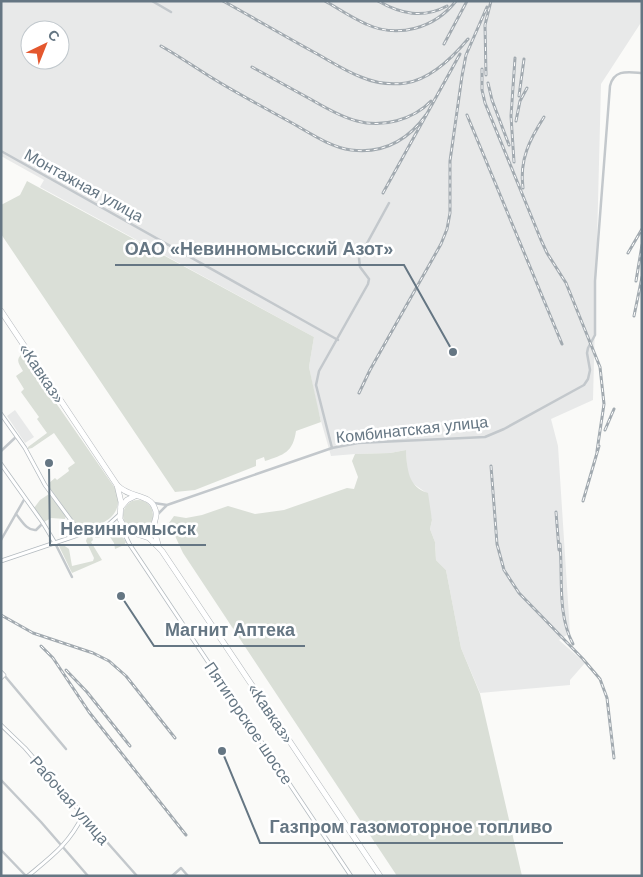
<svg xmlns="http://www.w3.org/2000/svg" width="643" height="877" viewBox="0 0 643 877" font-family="Helvetica,sans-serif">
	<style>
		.built { fill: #e8e9e9; fill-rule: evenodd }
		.green { fill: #dadfd7 }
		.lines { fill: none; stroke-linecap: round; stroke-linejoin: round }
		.secondary-casing { stroke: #b3babf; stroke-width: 4.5 }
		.highway-casing { stroke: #b4b9bd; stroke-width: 6 }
		.street { stroke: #c3c8cc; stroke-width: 2.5 }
		.secondary { stroke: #fff; stroke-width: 3 }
		.highway { stroke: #fff; stroke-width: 5 }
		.rail-casing { stroke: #a2aab0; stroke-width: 3 }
		.rail { stroke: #fff; stroke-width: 1; stroke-dasharray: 4; stroke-linecap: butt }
		.labels { text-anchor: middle; stroke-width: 5; stroke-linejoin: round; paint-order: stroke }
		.street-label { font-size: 16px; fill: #657683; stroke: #fff }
		.leader { fill: none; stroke: #657683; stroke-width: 2 }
		.callout-dot { fill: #657683; stroke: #fff; stroke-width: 2 }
		.callout-label { font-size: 18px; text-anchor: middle; font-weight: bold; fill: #657683; stroke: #fff; stroke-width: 5; stroke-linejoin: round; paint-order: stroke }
	</style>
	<rect width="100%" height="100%" fill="#fafaf8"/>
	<g class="built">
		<path d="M1 1H642V21L601 84 593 400 551 419 558 446 570 633 559 640 585 663 570 680V685L480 693 461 648 446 570 436 560 435 542 430 529 432 520 425 492 411 482 407 470 406 450 390 453 355 454 331 456 317 407 309 367 314 337 40 187 44 180 1 156ZM30 30H60V60H30Z"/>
		<path d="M15 410 34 437 25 443 7 416Z"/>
	</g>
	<g class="green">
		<path d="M27 181 314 337 309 367 321 422 296 431C293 452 284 455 265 461L264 457 256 460V466L195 490 175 492 1 234V205L20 195Z"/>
		<path d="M22 354 117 491C123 517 104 523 84 531L80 530 49 487V483L55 478 57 480 69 471 68 468 75 463 54 433 32 448 28 449V447L47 433 37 419 39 417 21 392 24 389 16 376 23 371C19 364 15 360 22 354Z"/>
		<path d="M406 450C407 469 408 487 428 493L432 520 430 529 435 542 436 560 446 570 461 648 480 694 522 876H397L183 553 169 523 174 516 186 518 202 515 228 506 255 514 284 510 347 488 354 489 358 477 352 461 355 454 390 453Z"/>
		<path d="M49 494 66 516 65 519 51 518 44 522 34 508 40 500Z"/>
		<circle cx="138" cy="515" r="15"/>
		<path d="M106 529C117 527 120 533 126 542L124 545 115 549 114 543 108 534 98 538H95V533Z"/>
		<path d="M88 535 92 536 93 540 91 542 102 560 72 573 59 546 62 544 69 549 72 566 93 561 94 558 86 541Z"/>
	</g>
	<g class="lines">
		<g class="secondary-casing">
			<g id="secondary">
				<path d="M1 414 25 448 45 485 81 534"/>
				<path d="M1 464 43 523 55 543"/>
				<path d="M106 527H124"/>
				<path d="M125 528 126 537 130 545 351 876"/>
				<path d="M1 561 108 525 119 515"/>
				<path d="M1 672 4 675 1 678"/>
				<path d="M1 725 25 748 83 815C69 844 52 856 28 876"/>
			</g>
		</g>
		<g class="highway-casing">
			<g id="highway">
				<path d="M1 311 117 485C130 499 150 493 155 509 158 515 155 519 154 524 154 531 156 538 158 544"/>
				<path d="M117 485 121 502 120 519 124 527 131 532 149 538 162 551 380 876"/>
				<path d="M121 507 127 500 135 496"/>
				<path d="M140 533 149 530 154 524"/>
			</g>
		</g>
		<g class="street">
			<path d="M152 1 171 12"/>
			<path d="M1 151 338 340"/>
			<path d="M332 448 316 385 319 371 368 284 369 279 360 267 359 258 389 203"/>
			<path d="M1 451 17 436"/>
			<path d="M154 503 167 505 332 448 358 443 485 437 504 429 584 385 588 379 590 370 587 353 588 348 595 335V281L610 86C614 69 628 72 642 73"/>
			<path d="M16 514C22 521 27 531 36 530L43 523"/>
			<path d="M158 514 166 506"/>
			<path d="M1 540 25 498"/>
			<path d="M55 543 72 577"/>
			<path d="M4 675 66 749"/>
			<path d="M1 780 41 822 88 876"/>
			<path d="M83 815 137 876"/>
			<path d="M1 850 26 876"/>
			<path d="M172 876 181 868 188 876"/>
		</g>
		<use href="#secondary" class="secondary"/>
		<use href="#highway" class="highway"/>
		<g class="rail-casing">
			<g id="rail">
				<path d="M223 1C252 17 281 34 310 50 327 59 343 70 361 77 375 83 392 85 406 83 431 79 453 57 468 39"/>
				<path d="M325 1C339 9 352 18 366 24 398 39 435 28 456 1"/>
				<path d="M378 1C401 14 423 19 447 6"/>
				<path d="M444 44 467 1"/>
				<path d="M161 46C177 55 193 66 209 76 236 93 265 108 292 123 310 133 330 147 351 150 383 154 408 140 426 115"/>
				<path d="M252 67C272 78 292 89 312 100 326 108 341 117 357 121 382 128 413 120 431 101"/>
				<path d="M482 69V90L485 103 541 240 547 253 566 283 600 367 604 404 597 451"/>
				<path d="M486 75 485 25 491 1"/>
				<path d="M488 83 492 100 509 145"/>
				<path d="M519 96 524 59"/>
				<path d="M467 115 562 344"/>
				<path d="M516 121 520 101 527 88"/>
				<path d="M514 162 511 116 515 58"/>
				<path d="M523 188C519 160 530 139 544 117"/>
				<path d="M383 193 460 54"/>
				<path d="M628 253 642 229"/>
				<path d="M636 281 642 245"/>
				<path d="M634 316 642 277"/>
				<path d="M359 393 370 370 441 244 447 229 450 213V161L462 76 466 55 487 7"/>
				<path d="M605 430 614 409"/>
				<path d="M491 466 497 544 504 570 519 593 583 659 600 679 607 698 614 758"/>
				<path d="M583 501 599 446"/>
				<path d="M556 512 559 550"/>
				<path d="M560 544C563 577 557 614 573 644"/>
				<path d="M1 615 33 633 93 653 109 661 126 676 175 738"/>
				<path d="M41 646 53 658 89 712 186 835"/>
				<path d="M66 670 87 692 130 746"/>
			</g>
		</g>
		<use href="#rail" class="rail"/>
	</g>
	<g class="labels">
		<g class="street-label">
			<text transform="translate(84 185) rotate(29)" y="6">Монтажная улица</text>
			<text transform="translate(42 373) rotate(56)" y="6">«Кавказ»</text>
			<text transform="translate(412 429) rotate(-6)" y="6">Комбинатская улица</text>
			<text transform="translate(271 713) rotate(56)" y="6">«Кавказ»</text>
			<text transform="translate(249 723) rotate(56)" y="6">Пятигорское шоссе</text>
			<text transform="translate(70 800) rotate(49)" y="6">Рабочая улица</text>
		</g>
	</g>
	<path class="leader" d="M453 352L404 265H115M49 463L50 545H206M121 596L154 646H305M222 751L260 843H563"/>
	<g class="callout-dot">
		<circle cx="453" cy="352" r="5"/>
		<circle cx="49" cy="463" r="5"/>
		<circle cx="121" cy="596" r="5"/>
		<circle cx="222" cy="751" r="5"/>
	</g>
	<g class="callout-label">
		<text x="259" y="255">ОАО «Невинномысский Азот»</text>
		<text x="128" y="535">Невинномысск</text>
		<text x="230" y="636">Магнит Аптека</text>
		<text x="411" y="833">Газпром газомоторное топливо</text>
	</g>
	<rect width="643" height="877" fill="none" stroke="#657683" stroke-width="5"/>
	<g transform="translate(45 45) rotate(43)"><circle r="24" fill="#ffffff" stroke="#c1c8cd"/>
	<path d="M0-4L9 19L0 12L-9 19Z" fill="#e4572e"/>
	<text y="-8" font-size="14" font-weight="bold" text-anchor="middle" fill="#657683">С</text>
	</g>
</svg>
